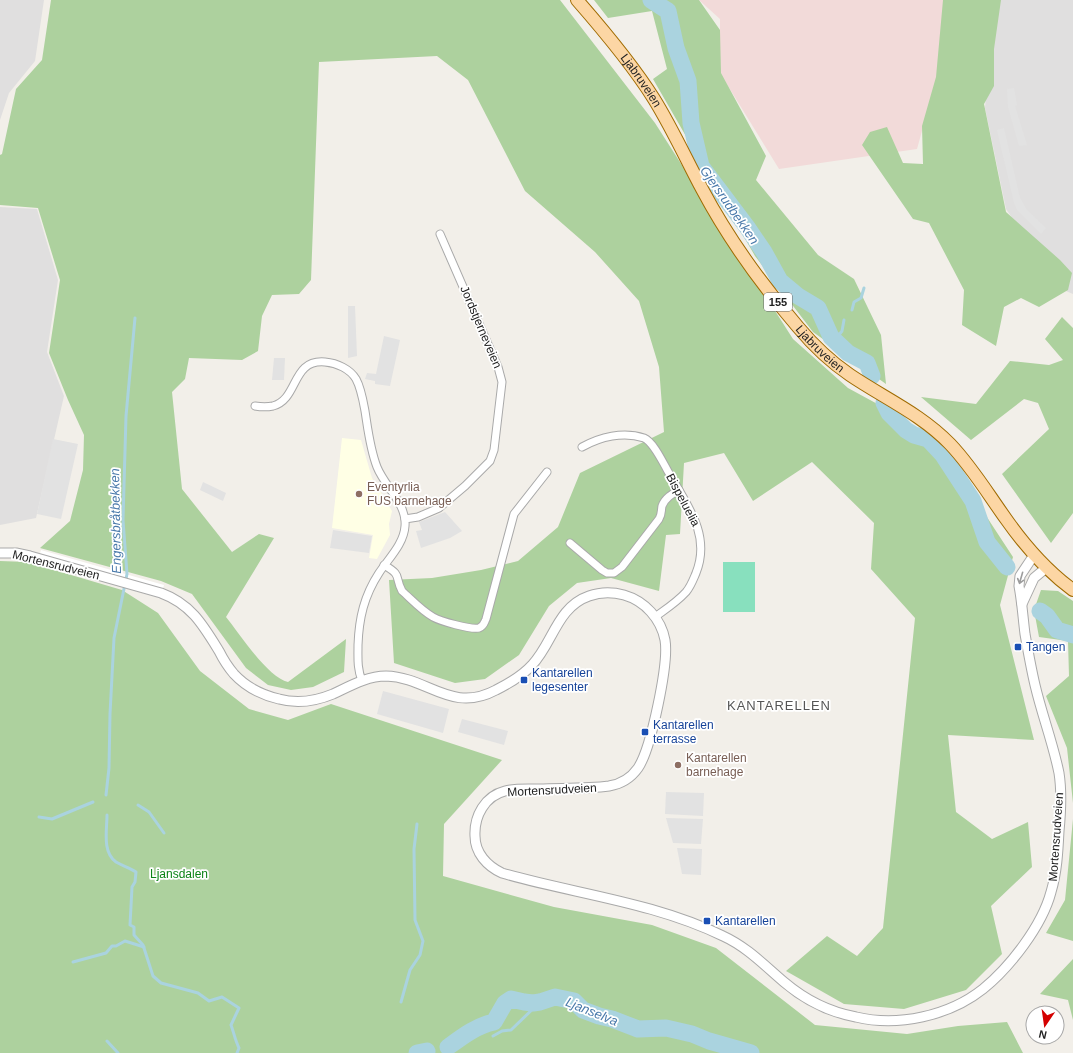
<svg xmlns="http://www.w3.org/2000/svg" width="1073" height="1053" viewBox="0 0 1073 1053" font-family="Helvetica,sans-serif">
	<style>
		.residential { fill: #e0dfdf }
		.commercial { fill: #f2dad9 }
		.education { fill: #ffffe5 }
		.forest { fill: #add19e }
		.pitch { fill: #88e0be }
		.parking { fill: #e2e2e2 }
		.pier { fill: #fff }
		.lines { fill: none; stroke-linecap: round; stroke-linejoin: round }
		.stream { stroke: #aad3df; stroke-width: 3 }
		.river { stroke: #aad3df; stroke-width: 17 }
		.minor-casing { stroke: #a9a9a9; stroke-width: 9 }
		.tertiary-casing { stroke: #a9a9a9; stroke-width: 11 }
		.primary-casing { stroke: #a06b00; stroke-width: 14 }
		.minor { stroke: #fff; stroke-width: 7 }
		.tertiary { stroke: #fff; stroke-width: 9 }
		.primary { stroke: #fcd6a4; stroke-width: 12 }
		.oneway { stroke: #9c9c9c }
		.education-dot { fill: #8d6e63; stroke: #fff; stroke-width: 1.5 }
		.transit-dot { fill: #1a4fb4; stroke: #fff; stroke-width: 1.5 }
		.labels { text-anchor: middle; stroke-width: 3.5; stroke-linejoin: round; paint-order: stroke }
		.shield { fill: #fff; stroke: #646464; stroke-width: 1 }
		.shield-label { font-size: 11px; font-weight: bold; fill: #222 }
		.street-label { font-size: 12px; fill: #222; stroke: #fff }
		.education-label { font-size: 12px; fill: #785e54; stroke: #fff; text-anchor: start }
		.transit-label { font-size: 12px; fill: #164399; stroke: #fff; text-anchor: start }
		.park-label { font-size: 12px; fill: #0c8416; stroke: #fff }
		.water-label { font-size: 13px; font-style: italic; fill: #4a7aab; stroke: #fff }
		.neighbourhood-label { font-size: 13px; letter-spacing: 1px; fill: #555; stroke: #fff }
	</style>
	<rect width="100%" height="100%" fill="#f2efe9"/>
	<g class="residential">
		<path d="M0 0H44L35 61 9 93 0 120Z"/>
		<path d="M993 0H1073V294L1061 289 1006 209 985 108Z"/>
		<path d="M0 207 37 209 58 280 47 352 64 396 36 518 0 525Z"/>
	</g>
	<path class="commercial" d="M699 0H950L954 15 917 149 779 169 720 73V19Z"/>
	<path class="education" d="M342 438 361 440 372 478 392 511 389 524 390 535 377 559 369 558 373 535 332 528Z"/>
	<g class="forest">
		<path d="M51 0H560L655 123 793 339 848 388 905 419 956 470 1013 557 1000 605 1034 740 948 735 956 812 992 839 1028 822 1032 867 991 906 1002 954 966 990 904 1009 844 1004 786 971 827 936 857 956 883 928 915 618 871 569 874 523 812 462 753 501 724 453 684 463 680 534 666 535 659 591 611 578 577 583 549 606 519 655 485 679 455 683 394 663 389 580 432 578 481 570 518 561 558 527 580 473 664 432 659 367 639 301 595 252 525 191 468 80 437 56 319 62 311 280 299 294 272 295 262 316 258 351 242 360 189 358 185 379 172 392 182 489 232 552 259 534 274 538 226 617C239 633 268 678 288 682L346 639 344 672 313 687 291 690 268 685 246 668 192 594 161 581 40 548 70 521 83 470 84 435 68 400 49 353 60 280 38 208 0 205V155L2 154 16 89 42 60Z"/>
		<path d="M594 0H699L720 30 721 73 766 156 756 180 818 255 854 279 881 335 886 384 813 332 755 256 653 79 667 69 652 11 608 18Z"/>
		<path d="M943 0H1001L994 49V86L984 104 1006 212 1060 260 1072 273 1068 290 1039 307 1021 298 1004 307 996 346 962 325 964 290 929 223 913 219 862 145 870 132 887 127 903 163 923 164 922 126 936 77Z"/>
		<path d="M1062 317 1073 328V513L1051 543 1002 474 1049 429 1038 403 1024 399 971 440 921 397 976 404 1010 361 1049 365 1063 360 1045 339Z"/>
		<path d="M0 561 27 562 122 590 158 613 200 671 249 709 288 720 331 704 502 760 444 824 443 876 554 907 652 925 716 948 815 1025 907 1034 958 1026 1007 1022 1023 1053H0Z"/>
		<path d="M1041 590 1058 591 1073 601V803L1067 748 1046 696 1069 676 1068 641 1039 637 1034 610Z"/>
		<path d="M1073 819V941L1046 933 1065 900Z"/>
		<path d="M1073 959V1020L1068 1000 1040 994Z"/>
	</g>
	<rect class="pitch" x="723" y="562" width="32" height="50"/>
	<g class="parking">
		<path d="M1014 88 1017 105 1015 106 1027 145 1019 146 1008 107 1007 89Z"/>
		<path d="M1004 128 1020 198 1027 210 1046 228 1041 234 1017 210 1014 203 997 130Z"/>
		<path d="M348 306H355L357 356 348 358Z"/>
		<path d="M384 336 400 340 390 386 375 384V381L365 379 367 373 376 374Z"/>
		<path d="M274 358H285L284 380H272Z"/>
		<path d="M53 439 78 444 61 519 37 514Z"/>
		<path d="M203 482 226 493 223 501 200 490Z"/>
		<path d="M445 512 462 531 450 538 421 548 416 531 422 530 419 522Z"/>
		<path d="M333 530 372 536 369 553 330 548Z"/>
		<path d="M383 691 449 709 443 733 377 714Z"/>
		<path d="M462 719 508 731 504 745 458 732Z"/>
		<path d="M666 792 704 793 703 816 665 814Z"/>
		<path d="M666 818 703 819 701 844 673 843Z"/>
		<path d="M677 848 702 849 701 875 682 874Z"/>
	</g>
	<path class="pier" d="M41 550 164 585 160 598 37 563Z"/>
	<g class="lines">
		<g class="stream">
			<path d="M852 310 854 302 861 298 864 288"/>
			<path d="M835 340 842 331 844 320"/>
			<path d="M106 795 109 768 110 714 114 638 127 574 123 520 126 416 135 318"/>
			<path d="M138 805 149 812 164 833"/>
			<path d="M107 815C107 830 102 852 116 862 123 866 130 868 136 872L135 882 132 887 130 925 134 927V935L143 945 153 976 161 983 198 993 209 1001 222 997 239 1008 231 1025C234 1033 235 1040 239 1048L237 1053"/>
			<path d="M39 817 52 819 93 802"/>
			<path d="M73 962 106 953 112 946H116L125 941 144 947"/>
			<path d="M401 1002 410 970 420 955 423 941 415 920 414 849 417 824"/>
			<path d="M493 1036 502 1031 511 1030 540 1002"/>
			<path d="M107 1041 118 1053"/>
		</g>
		<g class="river">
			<path d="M651 0 668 11 676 48 688 81 691 123 701 166 747 227 764 252 780 281 798 296 818 308 831 337 848 353 867 363 872 376"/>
			<path d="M884 403 889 413 906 430 914 435 928 439 943 455 973 501 987 542 1007 567"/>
			<path d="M1040 611 1047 616 1057 630 1073 635"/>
			<path d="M448 1047C463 1036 476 1026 494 1022L505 1003 511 999 524 1002 533 1003 540 1002 555 997 574 1001 583 1010 599 1016 612 1019 638 1029 666 1028 692 1034 709 1041 751 1053"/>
			<path d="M417 1053 427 1051"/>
		</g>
		<g class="minor-casing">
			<g id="minor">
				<path d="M255 406C261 407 268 407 273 406 299 399 291 359 325 362 337 363 350 369 356 379 361 388 363 400 365 411 368 430 370 449 377 467 385 487 407 504 405 526 404 544 388 559 379 573 364 596 359 618 358 645 358 658 357 668 362 681"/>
				<path d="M582 447C600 437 623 431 644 438 654 442 664 465 670 475 688 506 711 536 696 573 693 580 691 586 686 592 677 602 666 609 655 617"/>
				<path d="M405 519 418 517 439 508 465 486 490 461 494 450 502 382 498 367 440 234"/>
				<path d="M570 543 602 570 607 573H614L622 567 659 519C662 514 661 511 662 506 665 498 672 494 679 490"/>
				<path d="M384 565C403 576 394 576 402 591 412 600 422 611 433 617 440 621 471 630 479 628 484 626 484 623 486 619L514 514 547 472"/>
			</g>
		</g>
		<g class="tertiary-casing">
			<g id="tertiary">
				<path d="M0 553H16L30 556 161 593C191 604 203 625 219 651 223 659 228 667 234 674 246 687 262 695 279 699 297 704 316 701 333 694 350 686 367 676 386 676 428 677 451 714 496 690 508 684 523 675 532 665 553 643 557 607 589 596 600 592 613 592 624 595 645 601 661 619 665 640 669 663 651 749 638 768 631 778 621 784 609 786 586 789 562 788 539 789 528 789 516 788 505 791 485 796 474 816 475 836 475 853 487 866 502 873 575 894 653 902 723 936 747 947 764 965 784 982 804 999 829 1012 856 1017 898 1027 949 1016 983 989 1010 967 1042 926 1051 892 1057 872 1058 851 1059 831 1061 811 1062 792 1059 773 1053 743 1042 715 1035 685 1031 668 1028 651 1025 634 1023 618 1022 602 1019 586L1020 576 1034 555"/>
				<path d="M1022 604 1034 578 1046 568"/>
			</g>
		</g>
		<g class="primary-casing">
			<g id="primary">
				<path id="s1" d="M577 0C605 32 632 64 654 99 672 128 686 159 702 189 728 238 762 285 798 327 813 345 831 362 850 375 884 398 921 414 950 444 972 467 988 494 1006 519 1025 546 1047 571 1073 590"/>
			</g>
		</g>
		<use href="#minor" class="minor"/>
		<use href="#tertiary" class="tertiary"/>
		<use href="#primary" class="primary"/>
	</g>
	<defs><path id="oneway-shaft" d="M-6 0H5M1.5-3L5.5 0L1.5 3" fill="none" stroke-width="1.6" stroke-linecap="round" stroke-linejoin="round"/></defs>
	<use class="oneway" href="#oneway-shaft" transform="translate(1021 578) rotate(106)"/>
	<g class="education-dot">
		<circle cx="359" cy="494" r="4"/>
		<circle cx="678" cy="765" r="4"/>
	</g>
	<g class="transit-dot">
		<rect x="1014" y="643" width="8" height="8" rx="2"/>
		<rect x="520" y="676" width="8" height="8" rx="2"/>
		<rect x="641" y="728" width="8" height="8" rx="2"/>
		<rect x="703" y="917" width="8" height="8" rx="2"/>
	</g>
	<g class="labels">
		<rect class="shield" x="764" y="293" width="28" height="18" rx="3"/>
		<g class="shield-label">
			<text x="778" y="306">155</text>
		</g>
		<g class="street-label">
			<text dy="4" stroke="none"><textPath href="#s1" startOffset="103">Ljabruveien</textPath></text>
			<text transform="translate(481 327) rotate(67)" y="4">Jordstjerneveien</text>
			<text dy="4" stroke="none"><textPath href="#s1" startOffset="427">Ljabruveien</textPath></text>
			<text transform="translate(683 500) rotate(62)" y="4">Bispeluelia</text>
			<text transform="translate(56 565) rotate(14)" y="4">Mortensrudveien</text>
			<text transform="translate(552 790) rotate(-3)" y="4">Mortensrudveien</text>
			<text transform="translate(1056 837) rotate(-86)" y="4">Mortensrudveien</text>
		</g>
		<g class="education-label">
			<text x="367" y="491">Eventyrlia<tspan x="367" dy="14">FUS barnehage</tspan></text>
			<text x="686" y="762">Kantarellen<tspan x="686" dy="14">barnehage</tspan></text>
		</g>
		<g class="transit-label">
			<text x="1026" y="651">Tangen</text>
			<text x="532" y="677">Kantarellen<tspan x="532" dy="14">legesenter</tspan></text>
			<text x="653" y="729">Kantarellen<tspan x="653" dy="14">terrasse</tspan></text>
			<text x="715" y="925">Kantarellen</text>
		</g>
		<g class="park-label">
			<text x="179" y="878">Ljansdalen</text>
		</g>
		<g class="water-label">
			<text transform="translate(730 205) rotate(55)" y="5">Gjersrudbekken</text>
			<text transform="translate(115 521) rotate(-91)" y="5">Engersbråtbekken</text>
			<text transform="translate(592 1011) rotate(22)" y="5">Ljanselva</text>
		</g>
		<g class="neighbourhood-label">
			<text x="779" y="710">KANTARELLEN</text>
		</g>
	</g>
	<g transform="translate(1045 1025) rotate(193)"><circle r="19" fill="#ffffff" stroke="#a7a7a7"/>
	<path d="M0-3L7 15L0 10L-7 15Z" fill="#d40000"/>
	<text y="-6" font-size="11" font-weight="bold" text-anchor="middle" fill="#222222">N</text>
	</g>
</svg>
